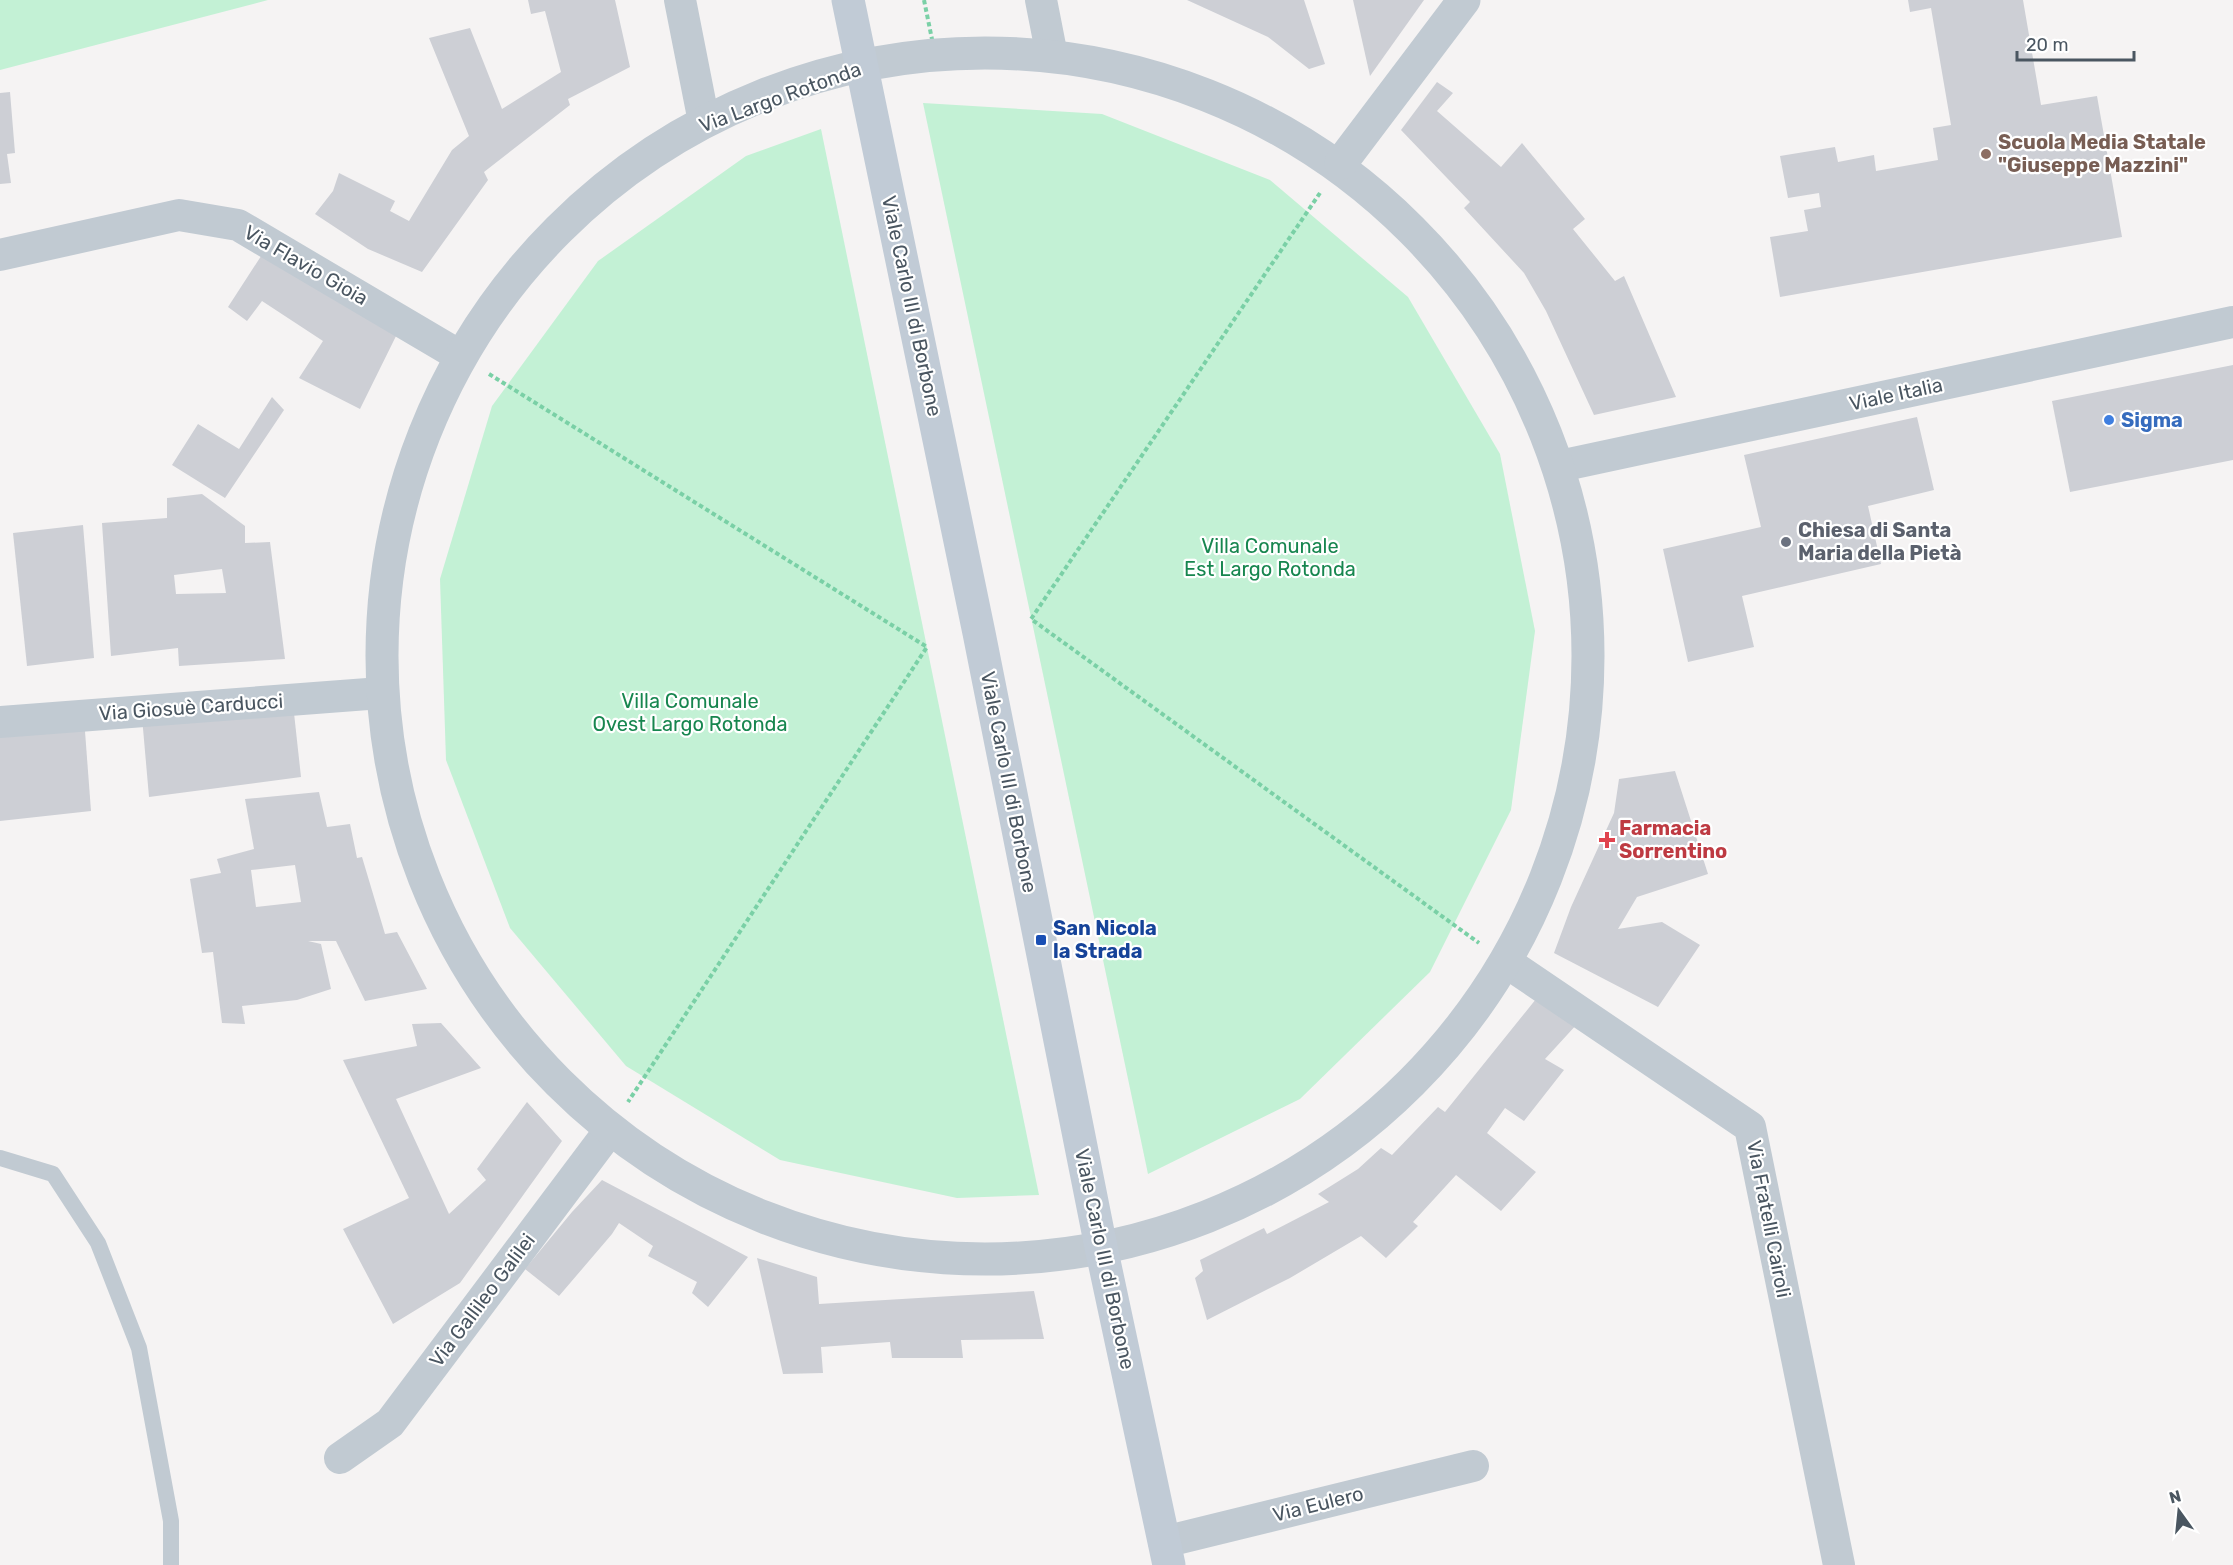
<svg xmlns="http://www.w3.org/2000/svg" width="2233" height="1565" viewBox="0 0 2233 1565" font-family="Rubik,sans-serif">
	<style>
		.green { fill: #c3f1d5 }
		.building { fill: #cdcfd5; fill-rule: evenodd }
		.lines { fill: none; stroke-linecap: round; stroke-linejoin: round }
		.path { stroke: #7ad0a6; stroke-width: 4; stroke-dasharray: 4.5 3; stroke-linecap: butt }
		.service { stroke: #c1cad2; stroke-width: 16 }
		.minor { stroke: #c1cad2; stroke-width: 32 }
		.tertiary { stroke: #c1cad2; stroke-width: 33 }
		.secondary { stroke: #c1cbd6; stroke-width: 33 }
		.education-dot { fill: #8d6e63; stroke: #fff; stroke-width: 2 }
		.shop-dot { fill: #3f7fe0; stroke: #fff; stroke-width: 2 }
		.worship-dot { fill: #6b7280; stroke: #fff; stroke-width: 2 }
		.health-dot { fill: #e0444e; stroke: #fff; stroke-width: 2 }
		.transit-dot { fill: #1a4fb4; stroke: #fff; stroke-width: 2 }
		.labels { text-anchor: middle; stroke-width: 4.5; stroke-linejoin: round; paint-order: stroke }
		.street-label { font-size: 20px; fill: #4a5661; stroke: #fff }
		.education-label { font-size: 20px; font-weight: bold; fill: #785e54; stroke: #fff; text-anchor: start }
		.shop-label { font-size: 20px; font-weight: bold; fill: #366cbe; stroke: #fff; text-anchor: start }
		.worship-label { font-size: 20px; font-weight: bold; fill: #5b616d; stroke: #fff; text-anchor: start }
		.park-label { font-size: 20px; fill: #17864f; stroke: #fff }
		.health-label { font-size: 20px; font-weight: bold; fill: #be3a42; stroke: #fff; text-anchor: start }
		.transit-label { font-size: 20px; font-weight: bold; fill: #164399; stroke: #fff; text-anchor: start }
	</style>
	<rect width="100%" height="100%" fill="#f5f3f3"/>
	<g class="green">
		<path d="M0 0H268L0 70Z"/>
		<path d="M923 103 1102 114 1270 180 1408 297 1500 454 1535 631 1511 810 1430 972 1300 1099 1148 1174Z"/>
		<path d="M821 129 1039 1195 957 1198 780 1160 626 1066 510 928 446 760 440 579 492 406 598 261 746 156Z"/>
	</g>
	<g class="building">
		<path d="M528 0H615L630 67 568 99 570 105 484 172 488 180 422 272 368 249 315 214 333 191 339 173 395 201 390 211 409 221 452 150 469 136 429 38 470 28 502 109 561 72 545 11 531 14Z"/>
		<path d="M1187 0H1304L1325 64 1309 69 1268 37Z"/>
		<path d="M1353 0H1424L1370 76Z"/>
		<path d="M1908 0H2023L2041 105 2097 96 2122 237 1780 297 1770 237 1808 231 1804 210 1821 207 1819 193 1788 198 1780 156 1835 147 1838 162 1874 155 1876 171 1938 160 1933 128 1951 125 1931 8 1910 12Z"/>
		<path d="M1437 82 1453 93 1437 111 1501 167 1522 143 1585 219 1573 229 1615 281 1624 276 1676 397 1594 415 1546 311 1524 273 1464 208 1470 202 1401 130Z"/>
		<path d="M10 92 15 153 7 154 11 183 0 184V93Z"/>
		<path d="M265 250 399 330 360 409 299 378 323 341 262 301 247 321 228 307Z"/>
		<path d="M2233 365V460L2070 492 2052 401Z"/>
		<path d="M272 397 284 410 225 498 172 465 198 424 239 449Z"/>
		<path d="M1917 417 1934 490 1868 506 1881 564 1742 596 1754 647 1688 662 1663 549 1761 527 1744 455Z"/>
		<path d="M202 494 245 526V543L270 542 285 659 179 666 178 648 111 656 102 523 167 518V498ZM222 569 226 593 176 594 174 575Z"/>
		<path d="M83 525 94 658 27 666 13 533Z"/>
		<path d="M293 704 301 777 149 797 142 717Z"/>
		<path d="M84 718 91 811 0 821V725Z"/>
		<path d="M1675 771 1708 874 1637 897 1618 929 1662 922 1700 945 1658 1007 1554 953 1571 907 1614 813 1619 779Z"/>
		<path d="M319 792 327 827 350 824 357 858 362 857 385 934 397 932 427 989 365 1001 336 941H308L321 944 331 989 297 1000 242 1006 245 1024 222 1023 213 952 202 953 190 879 221 873 217 859 254 849 245 799ZM295 865 301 902 256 907 251 870Z"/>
		<path d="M1536 999 1578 1023 1545 1059 1564 1070 1524 1121 1505 1108 1487 1133 1536 1172 1501 1211 1456 1175 1413 1222 1418 1226 1386 1258 1361 1236 1290 1278 1207 1320 1195 1278 1203 1271 1200 1260 1264 1228 1267 1234 1329 1202 1318 1194 1358 1169 1381 1148 1392 1155 1438 1107 1445 1112Z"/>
		<path d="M441 1023 481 1068 396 1099 449 1214 486 1180 477 1169 527 1102 562 1141 460 1283 393 1324 343 1229 409 1198 343 1060 417 1046 412 1024Z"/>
		<path d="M602 1180 748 1257 708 1307 692 1293 697 1282 648 1256 653 1246 619 1223 612 1234 559 1296 525 1269 572 1212Z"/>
		<path d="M757 1258 817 1277 819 1304 1034 1291 1044 1339 961 1340 963 1358H892L890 1342 821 1347 823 1373 783 1374Z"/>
	</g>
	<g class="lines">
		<g class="path">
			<path d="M924 0 935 54"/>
			<path d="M1320 193 1031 619 1479 943"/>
			<path d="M489 374 927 647 628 1102"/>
		</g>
		<path class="service" d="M0 1158 53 1174 98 1243 139 1348 171 1521V1565"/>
		<g class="minor">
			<path d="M680 0 704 122"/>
			<path d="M1041 0 1052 56"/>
			<path d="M0 255 179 215 238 225 460 356"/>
			<path d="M1560 466 2233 322"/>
			<path d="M0 722 381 693"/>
			<path d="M1506 962 1750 1127 1839 1565"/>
			<path d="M340 1458 390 1423 610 1130"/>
			<path d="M1164 1542 1473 1466"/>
		</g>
		<g class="tertiary">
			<circle cx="985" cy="656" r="603"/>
			<path d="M1341 163 1464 0"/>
		</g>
		<path class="secondary" d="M848 0 979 633 1101 1247 1169 1565"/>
	</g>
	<circle class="education-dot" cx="1986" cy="154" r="6"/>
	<circle class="shop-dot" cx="2109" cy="420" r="6"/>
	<circle class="worship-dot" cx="1786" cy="542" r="6"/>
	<path class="health-dot" d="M1604 831h6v6h6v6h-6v6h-6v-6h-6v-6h6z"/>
	<rect class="transit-dot" x="1035" y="934" width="12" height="12" rx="3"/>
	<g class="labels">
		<g class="street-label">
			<text transform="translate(780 97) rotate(-20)" y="7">Via Largo Rotonda</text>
			<text transform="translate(306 265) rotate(30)" y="7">Via Flavio Gioia</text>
			<text transform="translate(912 306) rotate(78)" y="7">Viale Carlo III di Borbone</text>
			<text transform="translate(1896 394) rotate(-12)" y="7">Viale Italia</text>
			<text transform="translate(191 707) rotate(-4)" y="7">Via Giosuè Carducci</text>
			<text transform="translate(1009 782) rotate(79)" y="7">Viale Carlo III di Borbone</text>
			<text transform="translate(1769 1219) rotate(79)" y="7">Via Fratelli Cairoli</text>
			<text transform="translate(1105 1259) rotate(78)" y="7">Viale Carlo III di Borbone</text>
			<text transform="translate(482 1300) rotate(-53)" y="7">Via Gallileo Galilei</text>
			<text transform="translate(1318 1504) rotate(-14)" y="7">Via Eulero</text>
		</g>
		<g class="education-label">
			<text x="1998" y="149">Scuola Media Statale<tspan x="1998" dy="23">"Giuseppe Mazzini"</tspan></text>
		</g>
		<g class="shop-label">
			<text x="2121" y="427">Sigma</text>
		</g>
		<g class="worship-label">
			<text x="1798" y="537">Chiesa di Santa<tspan x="1798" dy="23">Maria della Pietà</tspan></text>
		</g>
		<g class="park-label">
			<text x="1270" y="553">Villa Comunale<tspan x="1270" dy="23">Est Largo Rotonda</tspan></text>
			<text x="690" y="708">Villa Comunale<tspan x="690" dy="23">Ovest Largo Rotonda</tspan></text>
		</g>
		<g class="health-label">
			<text x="1619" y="835">Farmacia<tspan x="1619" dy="23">Sorrentino</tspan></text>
		</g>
		<g class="transit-label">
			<text x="1053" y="935">San Nicola<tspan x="1053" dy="23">la Strada</tspan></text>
		</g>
	</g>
	<g transform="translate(2179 1511) rotate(345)" stroke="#ffffff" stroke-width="4.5" paint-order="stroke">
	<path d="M0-4.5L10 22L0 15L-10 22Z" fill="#4a5661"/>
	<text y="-9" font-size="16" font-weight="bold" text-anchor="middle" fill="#4a5661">N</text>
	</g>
	<path d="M2017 51v9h117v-9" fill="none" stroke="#4a5661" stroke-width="3"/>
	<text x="2026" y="51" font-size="18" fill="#4a5661" stroke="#ffffff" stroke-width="4.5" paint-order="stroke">20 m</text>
</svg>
